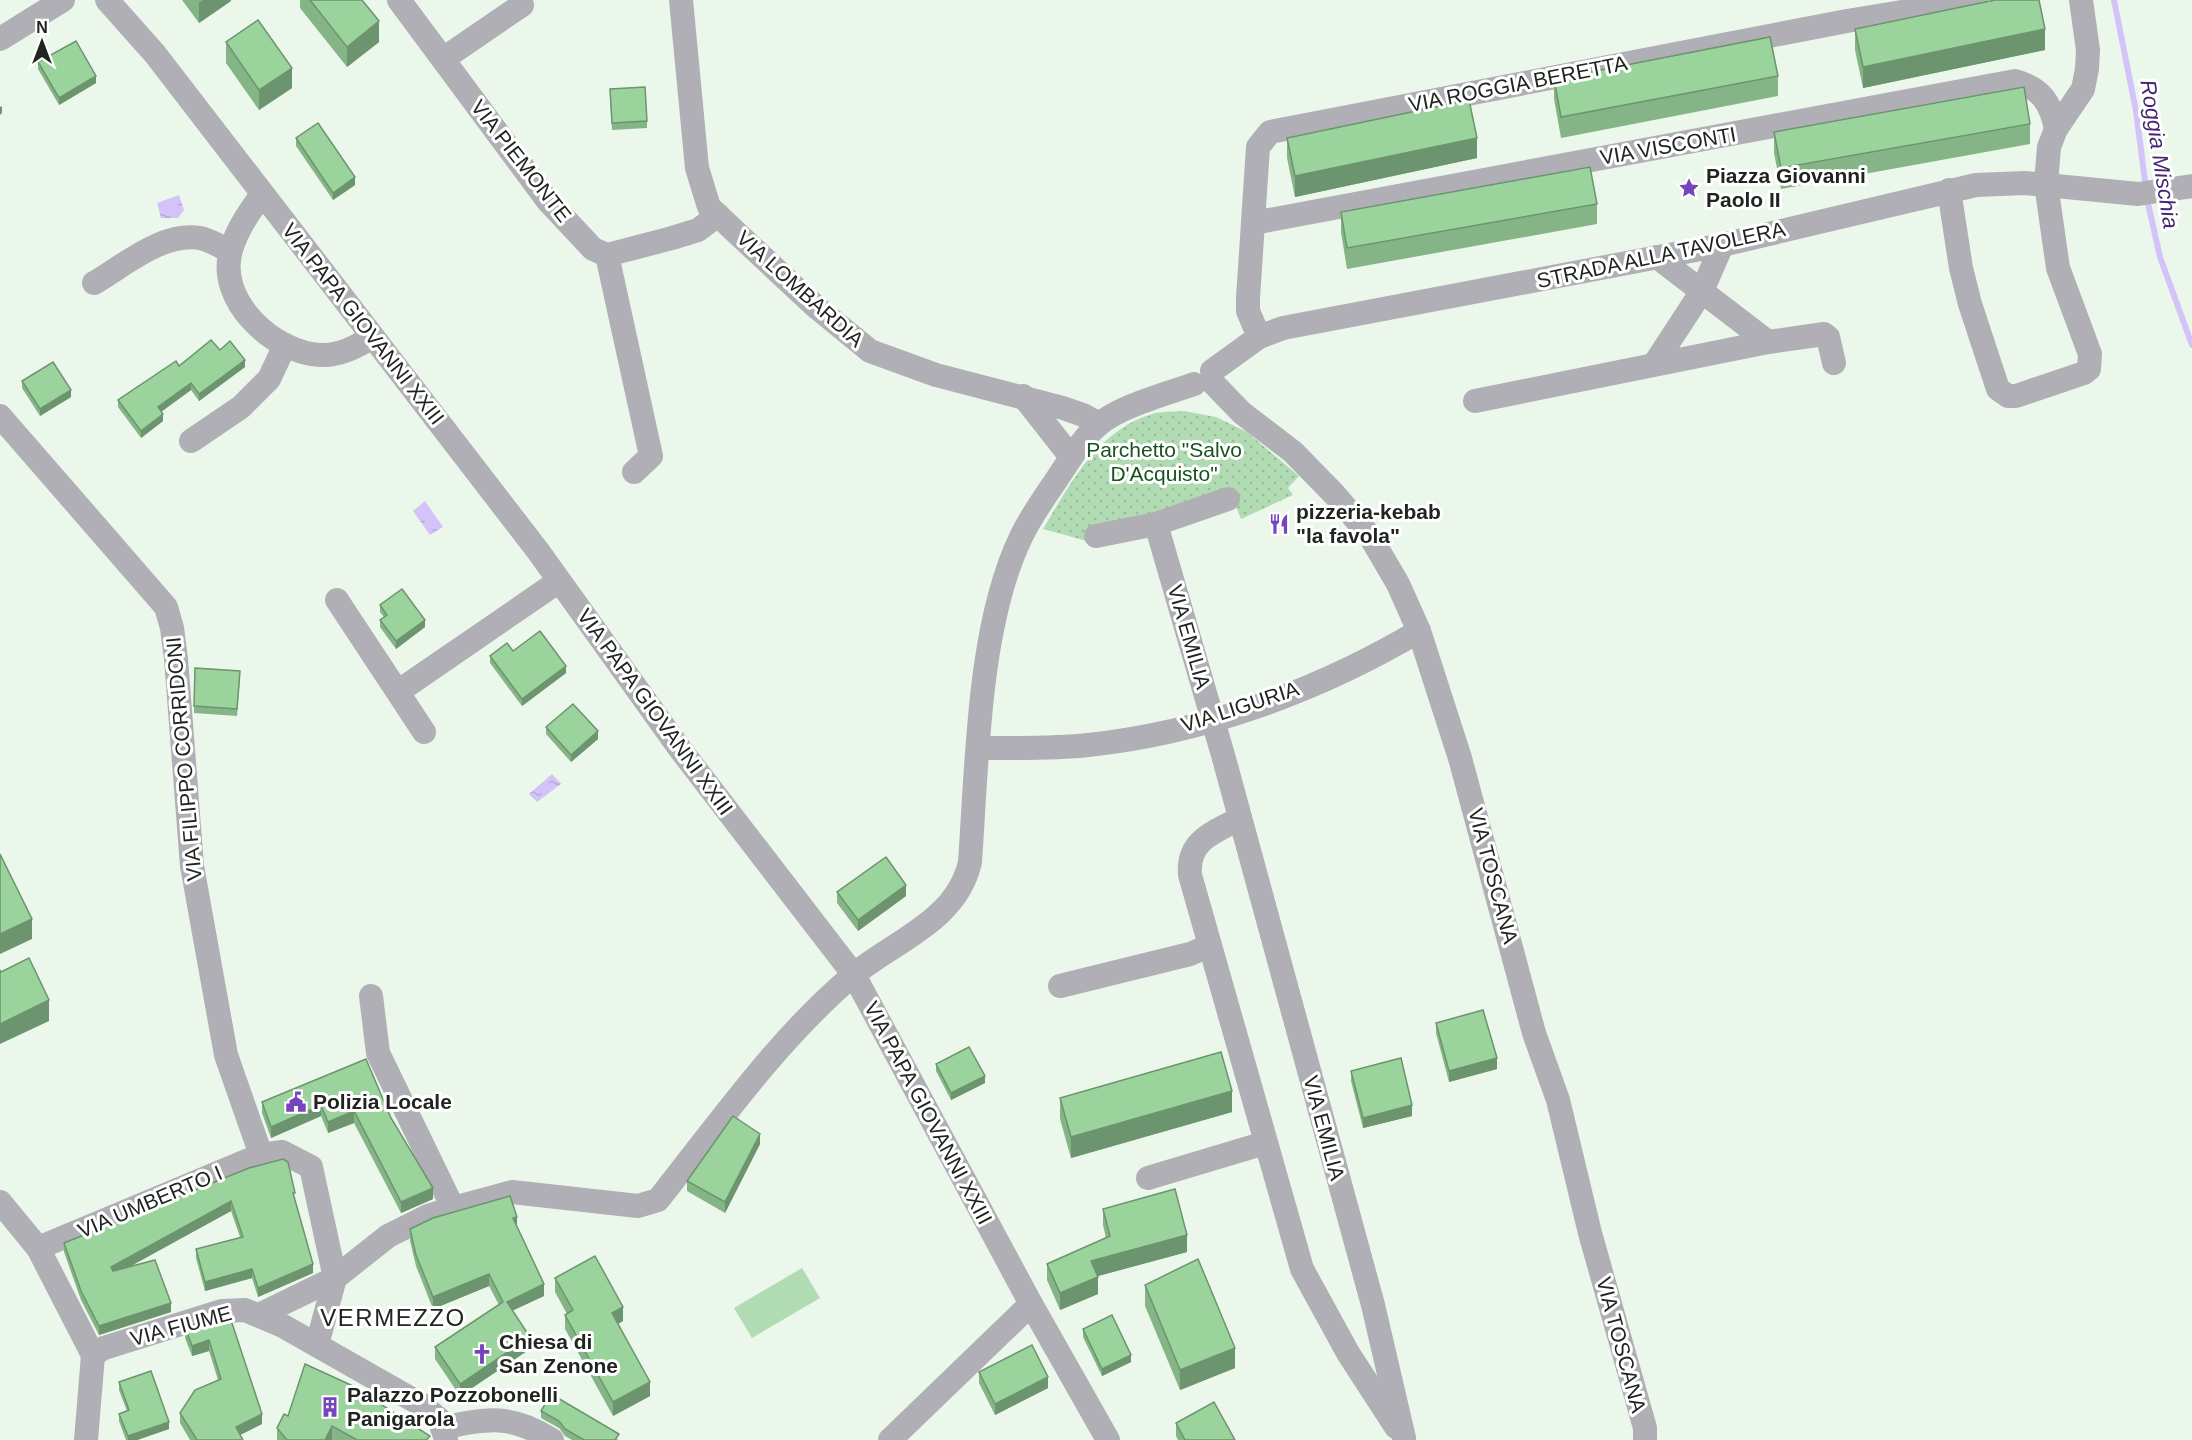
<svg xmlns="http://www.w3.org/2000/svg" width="2192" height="1440" viewBox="0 0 2192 1440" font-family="Arial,sans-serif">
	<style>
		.green { fill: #b1dbb2 }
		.park { fill: url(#park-dots) }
		.water { fill: url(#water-ripples) }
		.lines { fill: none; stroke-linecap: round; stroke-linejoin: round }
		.stream { stroke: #d3c3f9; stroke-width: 6 }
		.minor { stroke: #b0afb5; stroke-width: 24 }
		.wall { fill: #85b587 }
		.shaded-wall { fill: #6c946e }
		.building { fill: #9bd39d; stroke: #6c946e; stroke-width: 1.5 }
		.labels { text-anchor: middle; stroke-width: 6; stroke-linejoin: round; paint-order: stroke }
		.street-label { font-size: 21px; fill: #202520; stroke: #fff }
		.poi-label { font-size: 21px; font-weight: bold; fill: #202520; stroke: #fff; text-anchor: start }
		.park-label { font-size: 21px; fill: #18521f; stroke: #fff }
		.water-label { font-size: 22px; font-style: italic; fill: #452672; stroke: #fff }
		.quarter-label { font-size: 24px; letter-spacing: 1.5px; fill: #202520; stroke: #fff }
	</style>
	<defs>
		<pattern id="park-dots" width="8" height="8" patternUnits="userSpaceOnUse" patternTransform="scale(1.5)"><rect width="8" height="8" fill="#b1dbb2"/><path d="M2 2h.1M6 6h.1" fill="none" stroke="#98bc99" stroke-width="1.8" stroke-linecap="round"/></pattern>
		<pattern id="water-ripples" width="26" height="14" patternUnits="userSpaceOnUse" patternTransform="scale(1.5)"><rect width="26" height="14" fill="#d3c3f9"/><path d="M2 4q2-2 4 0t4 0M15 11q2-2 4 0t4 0" fill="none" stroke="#b5a7d5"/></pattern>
	</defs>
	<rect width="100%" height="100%" fill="#ebf7eb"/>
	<path class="green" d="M802 1268 820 1298 752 1338 734 1308Z"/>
	<path class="park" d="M1184 411 1216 417 1247 432 1299 476 1288 488 1293 495 1241 519 1231 494 1094 543 1043 529C1070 484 1098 430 1152 414 1162 411 1174 412 1184 411Z"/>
	<g class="water">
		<path d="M179 195 184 210 178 218H161L157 203Z"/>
		<path d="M425 501 443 527 430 535 413 511Z"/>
		<path d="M552 774 561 784 537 802 529 794Z"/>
	</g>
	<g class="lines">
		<g class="stream">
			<path d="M2114 0 2136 111 2146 189"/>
			<path d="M2147 199 2160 257 2192 345"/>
		</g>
		<g class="minor">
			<path d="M107 0 155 54 538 551 680 749 854 975 1031 1304 890 1440"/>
			<path d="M399 0 548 201 593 249 607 255 672 238 698 230 718 215"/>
			<path d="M681 0 697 168 709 207 815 306 870 351 936 375 1063 408 1083 415 1099 424"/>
			<path d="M0 39 63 0"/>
			<path d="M443 59 522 5"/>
			<path d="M1949 190 1961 268 1970 304 1998 389 2008 396H2016L2084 373 2089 369 2090 354 2058 268 2046 184 2049 147 2056 129 2083 89 2087 69 2088 50 2081 0"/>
			<path d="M262 194C250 211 237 229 231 250 216 301 274 353 321 355 340 356 357 346 373 337"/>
			<path d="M1253 223 2015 81C2041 88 2051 103 2056 129"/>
			<path d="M607 255 651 456 634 472"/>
			<path d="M94 283C125 265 162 232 200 238 210 240 221 247 230 251"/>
			<path d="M1259 337 1248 311V298L1258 147 1270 132 1847 21 1976 0"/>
			<path d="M1768 342 1824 334 1828 337 1834 363"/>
			<path d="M1655 363 1702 291 1722 245"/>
			<path d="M1212 371 1259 337 1283 328 1722 245 1976 185 2025 183 2138 194 2192 186"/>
			<path d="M1212 382 1242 413 1293 452 1335 495 1370 536 1398 584 1419 631 1460 758 1534 1033 1558 1100 1590 1233 1645 1428V1440"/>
			<path d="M1023 396 1071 457"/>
			<path d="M1475 401 1768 342 1657 257"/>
			<path d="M0 416 166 607 172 628 176 659 192 866 226 1055 261 1155"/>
			<path d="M191 441 241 407 269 379 285 345"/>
			<path d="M1156 524 1223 755 1373 1305 1404 1438"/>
			<path d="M1096 536 1156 524 1228 499"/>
			<path d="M337 600 424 732"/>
			<path d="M399 691 559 581"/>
			<path d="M978 748C1014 748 1051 749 1088 745 1203 733 1320 690 1419 631"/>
			<path d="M1239 819C1212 833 1187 841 1190 875L1302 1269 1348 1353 1396 1427"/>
			<path d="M1060 986 1190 954 1209 946"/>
			<path d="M371 996 378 1053 453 1208"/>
			<path d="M1148 1178 1265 1143"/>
			<path d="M0 1202 38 1248 93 1355"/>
			<path d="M38 1248 261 1155 282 1152 311 1167 335 1278 317 1345"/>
			<path d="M1031 1304 1108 1440"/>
			<path d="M261 1314 335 1278 388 1236 428 1216 453 1208 512 1192 638 1206 658 1200C720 1122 776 1041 852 976 894 941 957 921 970 862 977 764 978 626 1021 537 1031 516 1044 498 1057 479 1069 461 1081 440 1098 425 1120 406 1166 394 1194 384"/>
			<path d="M93 1355 104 1348 222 1311 245 1310 283 1326 422 1405 440 1420 446 1440"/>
			<path d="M442 1428C487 1418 512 1414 552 1440"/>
			<path d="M86 1440 93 1355"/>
		</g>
	</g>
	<g class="wall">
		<path d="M182 0H231V1L199 23Z"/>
		<path d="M300 0H362L379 42 347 67 300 8Z"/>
		<path d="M1855 29 2045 50 1863 88 1855 50Z"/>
		<path d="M226 42 292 88 259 110 226 63Z"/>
		<path d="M38 62 96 83 59 105 38 69Z"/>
		<path d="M1778 76V96L1561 138 1554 99V79Z"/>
		<path d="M610 96 647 121V128L612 130Z"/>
		<path d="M2030 124V144L1781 189 1774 153V132Z"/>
		<path d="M296 138 355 185 333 200 296 146Z"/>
		<path d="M1287 138 1477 158 1295 197 1287 158Z"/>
		<path d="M1597 204V224L1347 269 1341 232V212Z"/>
		<path d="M220 350 245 367 199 401 191 390 161 412 163 421 141 438 118 407V400L179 366Z"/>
		<path d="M22 381 71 397 40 416 22 388Z"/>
		<path d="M380 605 425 627 396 649 380 627V620L384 617 380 612Z"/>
		<path d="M513 651 566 673 522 706 490 663V656Z"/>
		<path d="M240 678 237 716 194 713V706Z"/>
		<path d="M546 727 598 739 571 762 546 734Z"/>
		<path d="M837 892 906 896 858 931 837 903Z"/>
		<path d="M1436 1023 1497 1069 1449 1082 1436 1033Z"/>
		<path d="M366 1059 391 1118 433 1199 401 1213 354 1123 328 1133 321 1116 271 1138 262 1113V1102Z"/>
		<path d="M936 1064 985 1083 951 1100 936 1071Z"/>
		<path d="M1351 1071 1412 1116 1363 1128 1351 1081Z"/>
		<path d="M1060 1098 1232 1112 1071 1158 1060 1119Z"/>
		<path d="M760 1144 725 1213 687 1191V1181Z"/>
		<path d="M249 1168 295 1202 313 1273 258 1297 252 1278 205 1291 196 1258V1249L240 1237 231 1211 130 1266 171 1312 99 1335 81 1300 64 1252V1243Z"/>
		<path d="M1103 1209 1187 1252 1097 1276 1098 1294 1060 1310 1047 1280V1264L1106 1238 1103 1225Z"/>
		<path d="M517 1228 544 1296 512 1311 530 1349 460 1396 435 1359V1347L499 1305 489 1286 433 1309 416 1266 410 1241V1229Z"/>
		<path d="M555 1278 623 1321 618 1324 650 1396 613 1416 565 1329V1315L567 1314 555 1292Z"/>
		<path d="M1145 1285 1235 1368 1180 1390 1145 1306Z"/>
		<path d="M229 1314 262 1424 240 1435 243 1440H190L180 1423V1413L218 1380 209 1351 192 1356 185 1338V1327Z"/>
		<path d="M1083 1329 1131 1362 1102 1376 1083 1337Z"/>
		<path d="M979 1372 1048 1388 995 1415 979 1383Z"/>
		<path d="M119 1382 169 1429 137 1440H126L119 1421V1414L127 1411 119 1390Z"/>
		<path d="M541 1411 619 1440H572L565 1436 559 1428 541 1418Z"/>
		<path d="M288 1416 430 1440H277V1428Z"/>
		<path d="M1176 1423 1235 1440H1178L1176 1436Z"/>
	</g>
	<g class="shaded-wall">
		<path d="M203 0H231V1L199 23V3Z"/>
		<path d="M379 21V42L347 67V47Z"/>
		<path d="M2045 29V50L1863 88V67Z"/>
		<path d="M292 68V88L259 110V90Z"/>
		<path d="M96 76V83L59 105V98Z"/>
		<path d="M2 106V113L0 115V107Z"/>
		<path d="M1477 138V158L1295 197V176Z"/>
		<path d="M355 177V185L333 200V193Z"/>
		<path d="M245 360V367L199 401V394Z"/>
		<path d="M191 383V390L158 414V407Z"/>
		<path d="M71 390V397L40 416V409Z"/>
		<path d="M163 414V421L141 438V431Z"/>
		<path d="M425 620V627L396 649V641Z"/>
		<path d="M566 666V673L522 706V699Z"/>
		<path d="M598 731V739L571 762V755Z"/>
		<path d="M906 885V896L858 931V920Z"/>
		<path d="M32 919V939L0 954V934Z"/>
		<path d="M49 1000V1021L0 1044V1024Z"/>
		<path d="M1497 1058V1069L1449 1082V1071Z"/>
		<path d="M985 1076V1083L951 1100V1093Z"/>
		<path d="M1232 1091V1112L1071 1158V1137Z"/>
		<path d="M321 1105V1116L271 1138V1127Z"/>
		<path d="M1412 1105V1116L1363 1128V1118Z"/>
		<path d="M354 1111V1123L328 1133V1122Z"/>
		<path d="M760 1134V1144L725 1213V1202Z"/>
		<path d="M433 1188V1199L401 1213V1202Z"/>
		<path d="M231 1201V1211L111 1277V1267Z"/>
		<path d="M517 1217V1229L513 1218Z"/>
		<path d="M1187 1235V1252L1091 1278V1261Z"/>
		<path d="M313 1264V1273L258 1297V1288Z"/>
		<path d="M252 1269V1278L205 1291V1282Z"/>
		<path d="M489 1274V1286L433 1309V1297Z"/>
		<path d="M1098 1277V1294L1060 1310V1293Z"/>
		<path d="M544 1284V1296L507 1313V1302Z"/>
		<path d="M171 1303V1312L99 1335V1326Z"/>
		<path d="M623 1307V1321L612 1327V1313Z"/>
		<path d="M530 1337V1349L460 1396V1384Z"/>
		<path d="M209 1340V1351L192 1356V1346Z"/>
		<path d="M1235 1348V1368L1180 1390V1370Z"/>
		<path d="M1131 1355V1362L1102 1376V1369Z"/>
		<path d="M1048 1377V1388L995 1415V1404Z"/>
		<path d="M650 1382V1396L613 1416V1402Z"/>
		<path d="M262 1414V1424L236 1437V1427Z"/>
		<path d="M169 1422V1429L137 1440H128V1436Z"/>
		<path d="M332 1426V1440H325Z"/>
	</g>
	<g class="building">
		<path d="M310 0H362L379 21 347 47Z"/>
		<path d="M1995 0H2039L2045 29 1863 67 1855 29Z"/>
		<path d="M258 20 292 68 259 90 226 42Z"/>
		<path d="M1770 37 1778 76 1561 117 1554 79Z"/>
		<path d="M76 41 96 76 59 98 38 62Z"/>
		<path d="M645 87 647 121 612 123 610 89Z"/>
		<path d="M2024 87 2030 124 1781 168 1774 132Z"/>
		<path d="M1469 100 1477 138 1295 176 1287 138Z"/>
		<path d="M318 123 355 177 333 193 296 138Z"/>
		<path d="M1590 167 1597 204 1347 248 1341 212Z"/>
		<path d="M211 340 220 350 230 341 245 360 199 394 191 383 158 407 163 414 141 431 118 400 176 361 179 366Z"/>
		<path d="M53 362 71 390 40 409 22 381Z"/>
		<path d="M402 589 425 620 396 641 380 620 387 615 380 605Z"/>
		<path d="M540 631 566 666 522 699 490 656 507 643 513 651Z"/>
		<path d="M195 668 240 671 237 709 194 706Z"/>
		<path d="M573 704 598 731 571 755 546 727Z"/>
		<path d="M0 854 32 919 0 934Z"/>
		<path d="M886 857 906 885 858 920 837 892Z"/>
		<path d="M29 958 49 1000 0 1024V970L1 972Z"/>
		<path d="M1483 1010 1497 1058 1449 1071 1436 1023Z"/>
		<path d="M969 1047 985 1076 951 1093 936 1064Z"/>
		<path d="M1221 1052 1232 1091 1071 1137 1060 1098Z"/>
		<path d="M1401 1058 1412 1105 1363 1118 1351 1071Z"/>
		<path d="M366 1059 391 1118 433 1188 401 1202 354 1111 328 1122 321 1105 271 1127 262 1102Z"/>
		<path d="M733 1116 760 1134 725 1202 687 1181Z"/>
		<path d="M283 1159 288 1162 295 1193H293L313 1264 258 1288 252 1269 205 1282 196 1249 243 1237 231 1201 111 1267 113 1271 155 1260 171 1303 99 1326 81 1291 64 1243 249 1168Z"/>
		<path d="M1175 1189 1187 1235 1091 1261 1098 1277 1060 1293 1047 1264 1110 1236 1103 1209Z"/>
		<path d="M510 1196 517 1217 513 1218 544 1284 507 1302 530 1337 460 1384 435 1347 503 1302 489 1274 433 1297 416 1255 410 1229 433 1218Z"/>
		<path d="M595 1256 623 1307 612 1313 650 1382 613 1402 565 1315 573 1310 555 1278Z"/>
		<path d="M1198 1259 1235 1348 1180 1370 1145 1285Z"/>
		<path d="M229 1314 262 1414 236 1427 243 1440H197L180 1413 195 1390 221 1379 209 1340 192 1346 185 1327Z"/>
		<path d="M1112 1315 1131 1355 1102 1369 1083 1329Z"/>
		<path d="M1032 1345 1048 1377 995 1404 979 1372Z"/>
		<path d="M305 1364 353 1386 430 1436 426 1440H357L332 1426 325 1440H287L277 1428 284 1414 288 1416Z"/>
		<path d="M151 1371 169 1422 128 1436 119 1414 129 1410 119 1382Z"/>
		<path d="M551 1394 619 1434 615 1440H584L565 1429 559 1421 541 1411Z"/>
		<path d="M1214 1402 1235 1440H1185L1176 1423Z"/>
	</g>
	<defs>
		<g id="sight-bare" transform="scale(1.62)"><path d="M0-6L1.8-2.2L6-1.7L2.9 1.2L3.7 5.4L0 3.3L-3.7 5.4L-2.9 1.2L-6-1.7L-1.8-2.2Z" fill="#7644bc" stroke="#fff" stroke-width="2.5" paint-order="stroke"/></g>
		<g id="restaurant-bare" transform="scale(1.62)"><path d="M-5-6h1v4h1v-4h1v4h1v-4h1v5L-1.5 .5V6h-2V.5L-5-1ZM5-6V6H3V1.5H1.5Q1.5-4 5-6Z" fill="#7644bc" stroke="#fff" stroke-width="2.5" paint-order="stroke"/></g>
		<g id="civic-bare" transform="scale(1.62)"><path d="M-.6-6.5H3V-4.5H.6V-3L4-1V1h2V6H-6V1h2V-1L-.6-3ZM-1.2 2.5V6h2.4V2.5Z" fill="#7644bc" stroke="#fff" stroke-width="2.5" paint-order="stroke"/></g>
		<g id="church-bare" transform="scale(1.62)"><path d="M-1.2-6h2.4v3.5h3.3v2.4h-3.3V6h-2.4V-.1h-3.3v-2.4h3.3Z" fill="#7644bc" stroke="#fff" stroke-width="2.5" paint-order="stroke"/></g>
		<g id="building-bare" transform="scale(1.62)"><path d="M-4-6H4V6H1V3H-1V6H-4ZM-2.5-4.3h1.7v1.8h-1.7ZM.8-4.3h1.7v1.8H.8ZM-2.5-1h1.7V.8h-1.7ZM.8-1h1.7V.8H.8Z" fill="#7644bc" stroke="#fff" stroke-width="2.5" paint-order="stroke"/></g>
	</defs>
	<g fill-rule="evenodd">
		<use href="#sight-bare" x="1689" y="188"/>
		<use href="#restaurant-bare" x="1279" y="524"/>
		<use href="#civic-bare" x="296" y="1102"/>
		<use href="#church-bare" x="482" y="1354"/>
		<use href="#building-bare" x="330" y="1407"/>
	</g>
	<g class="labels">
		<g class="street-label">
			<text transform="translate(1518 84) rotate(-11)" y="7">VIA ROGGIA BERETTA</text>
			<text transform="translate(1668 146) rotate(-10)" y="7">VIA VISCONTI</text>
			<text transform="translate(521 161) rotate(52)" y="7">VIA PIEMONTE</text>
			<text transform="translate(1661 255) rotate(-12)" y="7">STRADA ALLA TAVOLERA</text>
			<text transform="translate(800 289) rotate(42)" y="7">VIA LOMBARDIA</text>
			<text transform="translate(363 324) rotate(52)" y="7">VIA PAPA GIOVANNI XXIII</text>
			<text transform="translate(1189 637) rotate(74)" y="7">VIA EMILIA</text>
			<text transform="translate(1240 707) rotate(-18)" y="7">VIA LIGURIA</text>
			<text transform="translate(655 712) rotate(54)" y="7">VIA PAPA GIOVANNI XXIII</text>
			<text transform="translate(184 759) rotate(-95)" y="7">VIA FILIPPO CORRIDONI</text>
			<text transform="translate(1493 876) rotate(75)" y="7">VIA TOSCANA</text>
			<text transform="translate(928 1113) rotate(62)" y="7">VIA PAPA GIOVANNI XXIII</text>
			<text transform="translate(1324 1128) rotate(75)" y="7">VIA EMILIA</text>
			<text transform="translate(150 1202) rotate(-23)" y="7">VIA UMBERTO I</text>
			<text transform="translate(181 1326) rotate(-15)" y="7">VIA FIUME</text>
			<text transform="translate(1621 1345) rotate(75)" y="7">VIA TOSCANA</text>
		</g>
		<g class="poi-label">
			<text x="1706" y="183">Piazza Giovanni<tspan x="1706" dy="24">Paolo II</tspan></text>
			<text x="1296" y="519">pizzeria-kebab<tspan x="1296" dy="24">"la favola"</tspan></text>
			<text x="313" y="1109">Polizia Locale</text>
			<text x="499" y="1349">Chiesa di<tspan x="499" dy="24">San Zenone</tspan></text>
			<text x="347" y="1402">Palazzo Pozzobonelli<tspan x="347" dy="24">Panigarola</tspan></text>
		</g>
		<g class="park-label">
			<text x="1164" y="457">Parchetto "Salvo<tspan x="1164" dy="24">D'Acquisto"</tspan></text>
		</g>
		<g class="water-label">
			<text transform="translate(2160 154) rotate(81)" y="8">Roggia Mischia</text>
		</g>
		<g class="quarter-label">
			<text x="393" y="1326">VERMEZZO</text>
		</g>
	</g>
	<g transform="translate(42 42)" stroke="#ffffff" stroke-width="4.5" paint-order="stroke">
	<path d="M0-4.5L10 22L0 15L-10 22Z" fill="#202520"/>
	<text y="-9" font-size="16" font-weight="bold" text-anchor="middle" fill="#202520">N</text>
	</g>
</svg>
